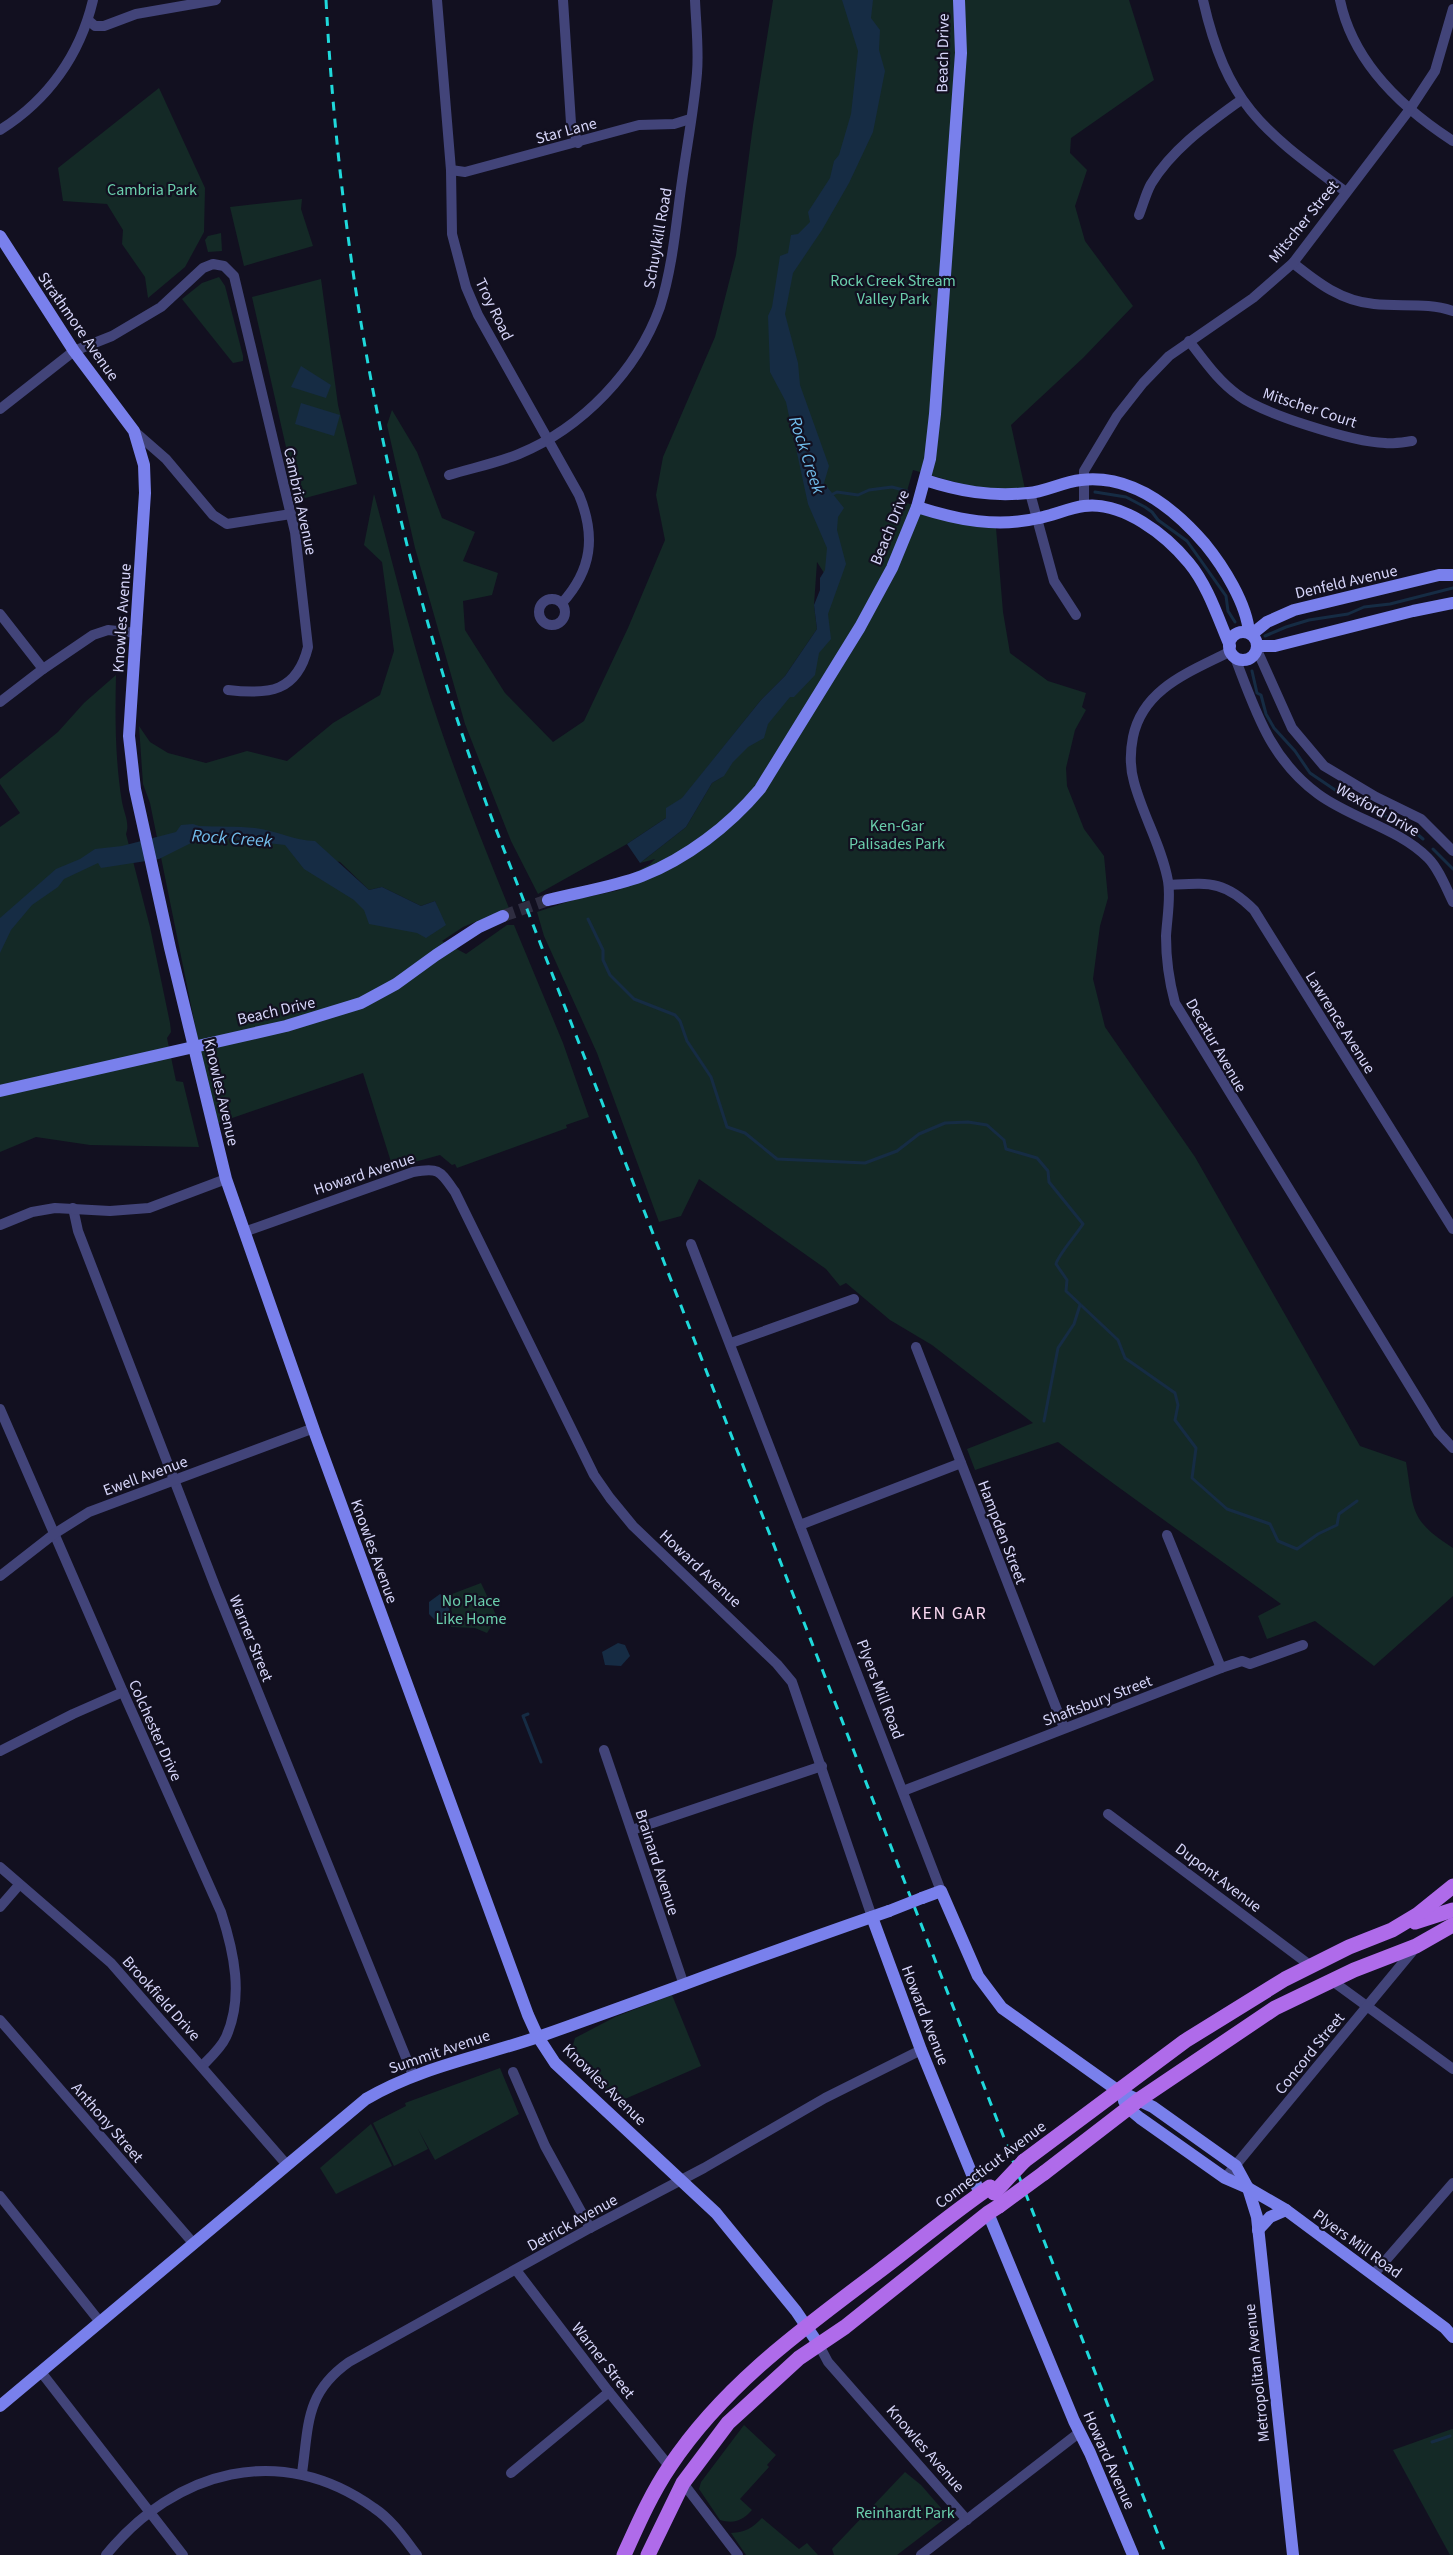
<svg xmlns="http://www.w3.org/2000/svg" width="1453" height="2555" viewBox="0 0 1453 2555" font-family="'Source Sans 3',sans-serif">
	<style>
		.green { fill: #142926; fill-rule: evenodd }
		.water { fill: #162c44 }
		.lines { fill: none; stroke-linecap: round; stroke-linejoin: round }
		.stream { stroke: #162c44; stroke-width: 3 }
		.secondary-tunnel { stroke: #2f2e41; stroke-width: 12; stroke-dasharray: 12 6; stroke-linecap: butt }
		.street { stroke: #424479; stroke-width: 10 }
		.secondary { stroke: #7980ec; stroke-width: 12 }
		.primary { stroke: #af6bea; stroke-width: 15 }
		.rail { stroke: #1fd9db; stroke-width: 3; stroke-dasharray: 9 8; stroke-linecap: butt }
		.secondary-bridge { stroke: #7980ec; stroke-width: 12 }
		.primary-bridge { stroke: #af6bea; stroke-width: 15 }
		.labels { text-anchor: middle; stroke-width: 4.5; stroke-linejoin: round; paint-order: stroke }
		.street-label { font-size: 16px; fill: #d6d5f9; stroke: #121020 }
		.park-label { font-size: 16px; fill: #6bcfad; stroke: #121020 }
		.water-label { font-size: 18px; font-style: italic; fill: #71bdeb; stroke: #121020 }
		.neighbourhood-label { font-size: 18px; letter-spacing: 1.5px; fill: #f9d7f0; stroke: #121020 }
	</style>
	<rect width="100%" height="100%" fill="#121020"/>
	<g class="green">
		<path d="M773 0H1129L1154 80 1071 138 1070 153 1087 170 1075 206 1085 241 1133 306 1083 358 1011 425 1025 489 982 490 913 470 904 502 940 514 996 528 1003 612 1010 653 1048 681 1086 693 1082 707 1086 710 1075 730 1066 768 1067 786 1084 829 1104 856 1108 898 1100 926 1093 979 1105 1027 1195 1157 1360 1446 1406 1462C1414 1510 1409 1520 1453 1548V1596L1374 1666 1315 1621 1267 1639 1258 1616 1281 1604C1207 1550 1131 1498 1058 1442L975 1470 967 1449 1033 1423 932 1345 890 1320 846 1283 840 1286 826 1269 699 1179 681 1216 659 1222 597 1053 544 936 537 912 573 900 620 890 618 881 649 865 655 859 640 863 686 827 712 783 722 777 819 636 835 590 817 562 814 605 817 629 785 676 761 700 682 799 667 808 666 818 627 844 538 894 511 841 465 724 415 548 387 425 392 410 417 452 442 518 475 532 463 561 498 573 492 595 463 601 465 630 505 693 553 742 584 721 628 628 665 540 656 495 663 457 715 337 736 255 753 125Z"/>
		<path d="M159 88 205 188 204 232 185 267 148 298 145 277 122 244 123 230 107 204 63 201 58 168Z"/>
		<path d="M302 199 301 209 313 246 244 266 230 207Z"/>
		<path d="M221 233 222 251 208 252 205 240 208 236Z"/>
		<path d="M219 277 225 286 243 356V361L233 363 182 299 202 283Z"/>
		<path d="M321 279 338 405 357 484 298 500 252 297Z"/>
		<path d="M374 494C395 571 413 648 439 724 460 786 484 847 509 908L463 927 442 941 466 954 507 925H514L563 1043 589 1117 566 1125 567 1128 457 1168 455 1164 452 1165 440 1155 411 1163 405 1161 392 1165 363 1073 215 1124 150 803 143 784 139 726 150 742 168 753 206 763 247 751 287 761 333 723 380 695 394 651 382 562 364 545ZM324 859 340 862 369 890 382 887 421 906 435 901 438 910 407 922Z"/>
		<path d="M116 675C115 718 115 759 122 802 124 813 130 823 126 834L150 927 170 1023 171 1032 167 1038 176 1081 183 1082 199 1147 90 1145 36 1137 0 1152V827L20 813 0 784V779L58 732 84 703Z"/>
		<path d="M481 1583 497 1617 487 1633 475 1628 451 1627 452 1594Z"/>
		<path d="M672 1995 701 2066 618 2102 570 2056 575 2038 615 2017Z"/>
		<path d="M500 2068 519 2114 435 2160 418 2129 428 2149 394 2166 373 2123 406 2106 405 2103Z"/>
		<path d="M371 2124 392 2166 336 2194 320 2168Z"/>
		<path d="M744 2425 776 2455 767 2465 769 2467 740 2499 752 2510C742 2521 734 2524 720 2520L699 2489 701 2482Z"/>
		<path d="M1452 2429H1453V2555H1450L1393 2450Z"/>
		<path d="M905 2472 921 2485 948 2516 897 2555H834L832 2549Z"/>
		<path d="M762 2518 799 2549 807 2543 818 2555H746L731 2533C746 2532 752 2528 762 2518Z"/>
	</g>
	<g class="water">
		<path d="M842 0H873L871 18 880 30 879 50 885 71 873 132 849 183 822 230 793 273 785 314 798 363 800 385 829 466 824 483 844 508 838 517 837 530 846 564 828 614 831 639 819 653 815 675 794 697H790L768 724 764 738 748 747 733 762 724 776 712 783 686 827 640 863 627 844 666 818V808L682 798 761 700 785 676 817 629 814 605 820 590V578L825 570 827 548 808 504 786 402 770 372 768 316 772 307 780 256 788 253 791 235 798 234 810 222 808 212 830 178 834 161 839 155 851 114 858 51Z"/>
		<path d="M301 366 331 385 326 398 291 387Z"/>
		<path d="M301 403 340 415 334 436 295 424Z"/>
		<path d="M193 824 199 826C218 827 237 826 255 828 275 830 295 841 315 841L369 890 382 887 421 906 435 901 446 925 426 938 417 933 369 924 364 910 354 900 304 869 285 845 214 837 193 842 159 859 101 868 98 863 64 879 58 887 32 905 11 930 0 953V918L56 869 80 859 95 849 122 846 176 832 181 825Z"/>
		<path d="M440 1594 448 1599 450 1614 454 1616 453 1622 436 1621 429 1614V1602Z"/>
		<path d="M618 1643 625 1645 630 1656 621 1666 605 1665 602 1652Z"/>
	</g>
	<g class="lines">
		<g class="stream">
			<path d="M1095 492 1126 497 1145 507 1152 512 1158 520 1187 541 1226 596 1228 611 1235 622"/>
			<path d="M831 495 837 492 858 495 869 490 892 487 907 491"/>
			<path d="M1265 636 1286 627 1309 620 1348 614 1364 607 1390 604 1453 588"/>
			<path d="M1252 671 1257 693 1261 695 1266 714 1274 728 1295 751 1310 773 1347 798 1409 827 1423 839"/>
			<path d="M1433 849 1453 869"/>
			<path d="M588 919 603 950V960L610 975 634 999 675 1015 680 1021 687 1041 711 1077 727 1127 745 1133 777 1159 865 1163 897 1151 919 1134 945 1123 968 1122 987 1125 1004 1140 1006 1149 1037 1158 1048 1171 1049 1182 1083 1224C1076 1235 1058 1255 1056 1264L1067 1280 1066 1291 1118 1340 1125 1358 1175 1393 1178 1405 1175 1420 1196 1448 1192 1478 1227 1509 1270 1524 1278 1541 1297 1549 1318 1534 1337 1525 1339 1514 1357 1501"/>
			<path d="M1044 1421 1058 1348 1074 1324 1080 1305"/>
			<path d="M528 1714 523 1716 541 1762"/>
			<path d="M1432 2442 1450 2436"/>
		</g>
		<path class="secondary-tunnel" d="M503 916 548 900"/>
		<g class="street">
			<path d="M437 0 451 170 452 234 466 287 478 315 579 495C596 536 592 570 562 603"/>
			<path d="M563 0 571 123 578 143"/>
			<path d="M1203 0C1227 106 1264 131 1346 192"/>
			<path d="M1340 0C1353 63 1402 108 1453 141"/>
			<path d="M88 20 95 26H104L136 14 216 0"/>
			<path d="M0 130C48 100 80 55 93 0"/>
			<path d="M451 170 465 172 639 125 674 124 690 119"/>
			<path d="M1139 215C1143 205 1146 193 1151 184 1173 148 1208 124 1241 100"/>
			<path d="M1293 263C1318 283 1341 301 1374 304 1400 307 1428 302 1453 311"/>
			<path d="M1189 341C1204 360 1218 381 1238 395 1263 414 1353 442 1385 443 1394 444 1404 442 1412 441"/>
			<path d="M0 409 74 351 112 336 161 307 203 268 213 264 224 266 234 276 295 532 308 647C297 692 269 695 228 690"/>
			<path d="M134 431 166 459 213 515 227 524 291 514"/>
			<path d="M449 475C472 468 497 463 519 454 582 428 637 371 660 307 673 266 676 223 682 181 687 145 694 109 697 73 699 49 696 24 695 0"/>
			<path d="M1030 493 1054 581 1076 615"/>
			<path d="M1084 506V471L1117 416 1143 383 1169 356 1253 298 1293 263 1410 109 1435 71 1453 9"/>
			<circle cx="552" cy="612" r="13"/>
			<path d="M0 614 43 669"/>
			<path d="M1257 650 1292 728 1324 766 1376 797 1421 819 1453 851"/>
			<path d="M1231 651C1190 672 1143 688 1133 737 1130 752 1130 768 1134 782 1143 816 1162 847 1168 881 1171 898 1167 918 1166 936 1166 959 1169 981 1175 1003L1438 1432 1453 1448"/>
			<path d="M1234 655C1255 709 1269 758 1318 794 1352 819 1398 828 1428 858 1439 869 1446 888 1453 902"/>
			<path d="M0 702 43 669 93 635 108 630 137 633"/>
			<path d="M1169 885C1209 883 1224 880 1254 910L1453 1229"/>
			<path d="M73 1208 78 1231 215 1586 413 2075"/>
			<path d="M0 1225 32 1212 55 1208 110 1211 149 1208 226 1179"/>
			<path d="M244 1232 413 1172C440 1167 440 1171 455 1192L594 1475 610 1498 633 1526 777 1664 792 1682 872 1917"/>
			<path d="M691 1244 941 1891"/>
			<path d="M731 1343 854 1299"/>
			<path d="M916 1347 1064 1728"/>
			<path d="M0 1409 123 1692 221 1912C234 1952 244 1997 226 2037 221 2048 211 2057 202 2066"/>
			<path d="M800 1525 961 1463"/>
			<path d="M1167 1535 1221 1668"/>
			<path d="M0 1576 54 1534 89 1512 314 1428"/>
			<path d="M604 1750 684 1985"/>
			<path d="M0 1751 73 1714 123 1692"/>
			<path d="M903 1791 1221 1668 1242 1661 1250 1664 1303 1645"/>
			<path d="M1108 1814 1311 1966"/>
			<path d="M632 1830 822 1766"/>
			<path d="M0 1867 111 1963 287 2165"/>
			<path d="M0 1907 19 1885"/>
			<path d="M1331 1980 1453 2069"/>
			<path d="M0 2020 194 2244"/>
			<path d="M513 2072 545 2146 590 2228"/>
			<path d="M1225 2178 1416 1947"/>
			<path d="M0 2196 100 2322"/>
			<path d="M516 2270 609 2392 669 2466"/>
			<path d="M1373 2275 1453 2183"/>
			<path d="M819 2345 828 2362 967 2520"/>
			<path d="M41 2372 183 2555"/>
			<path d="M302 2473C309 2424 305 2393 349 2362L590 2228 704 2168 825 2098 921 2050"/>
			<path d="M511 2473 609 2392"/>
			<path d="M683 2483 738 2555"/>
			<path d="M106 2555C175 2470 281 2441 374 2508 392 2520 404 2538 417 2555"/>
			<path d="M921 2555 1080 2432"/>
		</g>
		<g class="secondary">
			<path d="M0 236 74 351 134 431 144 465 145 493 129 736 135 789 170 948 226 1179 316 1436 528 2015 538 2037 555 2063 716 2213 796 2311 819 2345"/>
			<path d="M925 480C959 491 991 497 1028 493 1045 492 1062 482 1081 480 1132 474 1174 508 1205 544 1223 566 1247 604 1249 633"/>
			<path d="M917 507C958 520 997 528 1039 518 1054 515 1069 508 1084 506 1123 501 1166 535 1189 563 1208 586 1218 618 1230 646"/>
			<circle cx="1243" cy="646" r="14"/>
			<path d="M1252 634 1267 622 1294 610 1439 575H1453"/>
			<path d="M1257 646H1275L1413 611 1453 603"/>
			<path d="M548 900C579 892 613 887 642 876 687 858 729 826 760 789L860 627 892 568 917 507 930 459 935 414 961 53 959 0"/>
			<path d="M0 1091 286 1026 361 1003 396 984 436 955 479 927 503 916"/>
			<path d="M922 1898 941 1891 978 1976 1002 2008 1117 2090 1153 2107 1236 2166 1248 2188 1257 2217 1293 2555"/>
			<path d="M872 1917 921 2050 980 2194"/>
			<path d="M1124 2101 1128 2108 1140 2118 1225 2178 1248 2188 1286 2210 1445 2328 1453 2337"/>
			<path d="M988 2213 1074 2421 1090 2453 1133 2555"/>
			<path d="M1258 2230 1270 2217 1286 2210"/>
			<path d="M0 2406 366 2099C420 2067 483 2056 541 2036 657 1995 772 1951 889 1911"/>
		</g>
		<g class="primary">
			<path d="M1415 1922 1453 1910"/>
			<path d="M1024 2161 1185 2041 1285 1979 1349 1947 1392 1930 1417 1915 1453 1886"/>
			<path d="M1044 2173 1140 2099 1275 2008 1354 1970 1416 1946 1453 1925"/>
			<path d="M624 2555C638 2524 651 2494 670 2466 724 2385 801 2330 878 2272 915 2244 951 2214 990 2187"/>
			<path d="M648 2555 683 2483 728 2423 799 2358 845 2327 988 2213 999 2206"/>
		</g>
		<path class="rail" d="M326 0C341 279 394 556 492 819L1166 2555"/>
		<path class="secondary-bridge" d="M889 1911 922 1898"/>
		<g class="primary-bridge">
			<path d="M994 2193 1024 2161"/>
			<path d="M999 2206 1044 2173"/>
		</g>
	</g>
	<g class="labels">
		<g class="street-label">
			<text transform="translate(942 53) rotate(-89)" y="6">Beach Drive</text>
			<text transform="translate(566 130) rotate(-15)" y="6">Star Lane</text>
			<text transform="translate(1303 221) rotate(-51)" y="6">Mitscher Street</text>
			<text transform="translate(657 238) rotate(-80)" y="6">Schuylkill Road</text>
			<text transform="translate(495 309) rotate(64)" y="6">Troy Road</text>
			<text transform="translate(79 326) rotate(55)" y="6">Strathmore Avenue</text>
			<text transform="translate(1310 407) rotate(18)" y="6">Mitscher Court</text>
			<text transform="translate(301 501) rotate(78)" y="6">Cambria Avenue</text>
			<text transform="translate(889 527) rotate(-68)" y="6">Beach Drive</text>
			<text transform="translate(1346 581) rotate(-13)" y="6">Denfeld Avenue</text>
			<text transform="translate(121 618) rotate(-86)" y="6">Knowles Avenue</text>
			<text transform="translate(1378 809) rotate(29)" y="6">Wexford Drive</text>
			<text transform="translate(276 1010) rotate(-13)" y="6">Beach Drive</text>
			<text transform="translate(1341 1022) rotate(58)" y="6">Lawrence Avenue</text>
			<text transform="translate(1217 1045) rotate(60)" y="6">Decatur Avenue</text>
			<text transform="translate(222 1092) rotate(77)" y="6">Knowles Avenue</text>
			<text transform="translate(364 1173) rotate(-18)" y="6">Howard Avenue</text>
			<text transform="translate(145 1475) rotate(-20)" y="6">Ewell Avenue</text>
			<text transform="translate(1003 1532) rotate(69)" y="6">Hampden Street</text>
			<text transform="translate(375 1551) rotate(70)" y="6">Knowles Avenue</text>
			<text transform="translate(701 1568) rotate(43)" y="6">Howard Avenue</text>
			<text transform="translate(252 1638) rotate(68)" y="6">Warner Street</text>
			<text transform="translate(881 1689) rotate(69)" y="6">Plyers Mill Road</text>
			<text transform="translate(1097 1700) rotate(-21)" y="6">Shaftsbury Street</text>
			<text transform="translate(156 1730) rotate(66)" y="6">Colchester Drive</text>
			<text transform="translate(658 1862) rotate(72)" y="6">Brainard Avenue</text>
			<text transform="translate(1219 1877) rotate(37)" y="6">Dupont Avenue</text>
			<text transform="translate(162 1998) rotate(48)" y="6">Brookfield Drive</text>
			<text transform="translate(926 2015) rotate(69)" y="6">Howard Avenue</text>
			<text transform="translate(439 2051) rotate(-19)" y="6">Summit Avenue</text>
			<text transform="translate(1309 2053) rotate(-51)" y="6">Concord Street</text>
			<text transform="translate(605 2084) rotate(44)" y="6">Knowles Avenue</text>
			<text transform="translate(108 2122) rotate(49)" y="6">Anthony Street</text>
			<text transform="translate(990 2164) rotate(-37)" y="6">Connecticut Avenue</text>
			<text transform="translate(572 2222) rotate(-29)" y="6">Detrick Avenue</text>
			<text transform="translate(1358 2243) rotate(36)" y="6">Plyers Mill Road</text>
			<text transform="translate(604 2360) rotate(52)" y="6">Warner Street</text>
			<text transform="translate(1256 2373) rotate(-96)" y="6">Metropolitan Avenue</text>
			<text transform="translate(926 2448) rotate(49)" y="6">Knowles Avenue</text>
			<text transform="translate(1110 2460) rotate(66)" y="6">Howard Avenue</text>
		</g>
		<g class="park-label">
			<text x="152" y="195">Cambria Park</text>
			<text x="893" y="286">Rock Creek Stream<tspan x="893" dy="18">Valley Park</tspan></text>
			<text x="897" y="831">Ken-Gar<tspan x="897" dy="18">Palisades Park</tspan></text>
			<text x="471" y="1606">No Place<tspan x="471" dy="18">Like Home</tspan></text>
			<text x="905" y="2518">Reinhardt Park</text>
		</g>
		<g class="water-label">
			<text transform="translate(807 455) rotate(72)" y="6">Rock Creek</text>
			<text transform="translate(232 838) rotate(4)" y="6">Rock Creek</text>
		</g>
		<g class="neighbourhood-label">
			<text x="949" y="1619">KEN GAR</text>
		</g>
	</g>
</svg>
